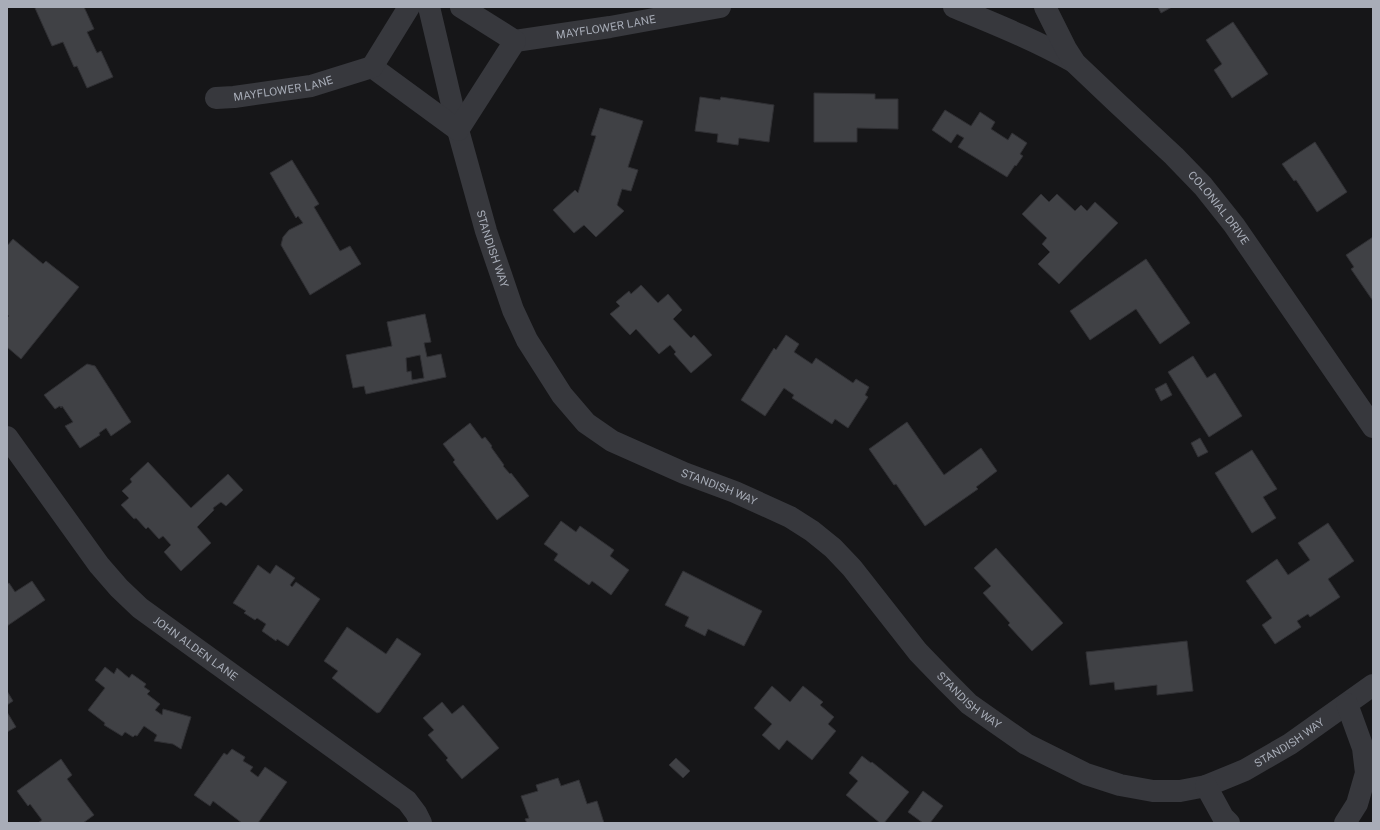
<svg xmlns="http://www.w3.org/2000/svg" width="1380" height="830" viewBox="0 0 1380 830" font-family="'Public Sans',sans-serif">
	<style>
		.building { fill: #404145; stroke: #303034; fill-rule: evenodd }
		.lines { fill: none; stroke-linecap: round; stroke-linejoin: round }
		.minor { stroke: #37383d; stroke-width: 22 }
		.labels { text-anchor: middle; stroke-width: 3.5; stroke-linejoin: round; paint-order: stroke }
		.street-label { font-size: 11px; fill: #a8adb8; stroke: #111113 }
	</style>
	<rect width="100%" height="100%" fill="#161618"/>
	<g class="building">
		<path d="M36 7H84L94 29 87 32 97 53 101 51 113 77 87 88 77 66 74 67 63 42 52 46 35 8Z"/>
		<path d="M1158 7H1172L1161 13Z"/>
		<path d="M1233 22 1268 74 1232 98 1214 70 1222 64 1206 40Z"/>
		<path d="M814 93 875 94V99H898V129L857 128V142H814Z"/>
		<path d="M700 97 720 100 721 97 774 105 769 142 739 138 738 145 717 142 718 134 695 131Z"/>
		<path d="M600 108 643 121 628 167 638 170 631 191 622 189 617 205 624 211 596 237 584 225 574 233 553 210 575 190 578 193 596 136 591 135Z"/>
		<path d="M945 110 971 126 980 112 995 122 991 129 1008 140 1012 133 1027 143 1020 154 1023 156 1016 166 1015 165 1007 177 958 147 964 138 957 134 951 143 932 130Z"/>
		<path d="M1315 142 1347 192 1317 212 1296 180 1294 181 1282 164Z"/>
		<path d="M292 160 319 204 314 207 340 251 350 246 361 264 310 295 281 245 283 237 289 230 303 223 298 216 296 218 270 173Z"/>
		<path d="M1041 194 1049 202 1057 194 1075 211 1081 205 1087 211 1095 202 1118 223 1059 284 1038 264 1050 252 1042 244 1047 238 1022 214Z"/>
		<path d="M1373 237V301L1351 269 1354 267 1346 255Z"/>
		<path d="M13 239 43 264 46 261 79 287 21 359 7 347V318L9 316 7 315V246Z"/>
		<path d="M1146 259 1190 323 1160 344 1136 309 1090 340 1070 311Z"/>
		<path d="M641 285 658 303 668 294 682 310 673 319 691 338 694 335 712 355 691 373 674 354 676 352 670 345 659 354 636 329 630 335 610 314 620 306 616 302 629 291 631 294Z"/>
		<path d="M425 314 431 342 424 343 427 357 441 354 446 377 366 394 364 386 353 388 346 355 392 346 387 322ZM420 355 424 378 412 380 411 371 407 372 406 358Z"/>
		<path d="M786 335 799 344 794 352 812 364 816 358 853 383 856 379 869 387 865 395 868 397 848 428 835 419 832 424 792 398 794 395 784 388 765 416 741 400 774 348 776 350Z"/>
		<path d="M1193 356 1207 378 1215 373 1242 416 1209 437 1168 372Z"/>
		<path d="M87 364 95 366 131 422 111 436 106 428 99 433 100 435 80 448 65 426 73 422 62 406 61 408 60 406 55 409 44 395Z"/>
		<path d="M1166 383 1172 395 1161 401 1155 389Z"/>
		<path d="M907 422 944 475 981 448 997 471 976 487 978 489 925 526 896 484 894 485 869 449Z"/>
		<path d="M470 423 482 439 485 437 492 446 491 447 504 465 503 466 510 474 511 473 529 496 497 520 453 462 455 460 443 444Z"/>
		<path d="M1200 438 1208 452 1198 457 1191 443Z"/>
		<path d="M1252 450 1277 489 1263 497 1276 518 1252 533 1215 473Z"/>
		<path d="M148 462 191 508 228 474 243 490 226 506 221 502 213 508 214 510 197 527 211 543 181 571 164 552 171 545 163 536 159 539 148 527 146 529 136 518 134 519 121 505 129 498 122 491 132 482 130 479Z"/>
		<path d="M561 521 576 532 580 526 614 550 610 556 629 570 611 595 592 581 589 585 554 560 558 554 544 544Z"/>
		<path d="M1328 523 1354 561 1328 579 1340 597 1310 617 1308 614 1297 621 1301 627 1275 644 1262 625 1272 618 1246 581 1277 559 1288 575 1310 560 1298 543Z"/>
		<path d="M996 548 1063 623 1032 651 1008 625 1010 623 983 593 991 586 974 568Z"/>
		<path d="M258 565 270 574 276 565 295 578 290 585 292 587 296 582 320 599 288 646 277 639 276 641 262 631 266 624 257 618 255 620 244 613 246 611 233 603Z"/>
		<path d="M683 571 762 611 744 646 708 629 705 636 685 626 689 617 665 605Z"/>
		<path d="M32 581 45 600 7 626V584L9 583 15 592Z"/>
		<path d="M347 627 386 654 397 638 421 654 380 712 377 713 332 678 338 671 324 661Z"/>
		<path d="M1187 641 1193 691 1157 695V685L1115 690 1114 682 1090 685 1086 652Z"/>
		<path d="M105 667 114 674 117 668 129 678 132 674 146 684 144 687 150 691 147 694 160 704 155 710 162 715 163 709 191 717 181 749 173 744 154 741 157 735 144 726 137 736 135 735 133 737 125 732 122 736 104 725 105 723 88 710 105 688 95 680Z"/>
		<path d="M772 686 790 702 803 686 823 702 820 705 834 717 828 724 836 731 812 760 787 740 779 750 762 735 772 724 754 708Z"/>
		<path d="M7 691 13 701 7 705Z"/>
		<path d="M442 702 452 714 463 705 499 748 462 779 446 760 448 758 428 735 434 730 423 718Z"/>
		<path d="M7 712 16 727 7 732Z"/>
		<path d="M232 749 245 757 243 761 253 767 250 771 258 777 265 767 287 782 258 823H242L213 801 210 806 194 795 224 753 227 755Z"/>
		<path d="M862 756 871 763 872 762 909 792 884 823H880L846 795 858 781 849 773Z"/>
		<path d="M676 758 690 771 683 778 669 765Z"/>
		<path d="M61 759 72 775 67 779 94 815 83 823H38L42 820 30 804 28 806 17 791Z"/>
		<path d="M558 778 561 786 579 780 587 804 597 801 604 823H527L525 819 529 818 521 796 538 791 536 785Z"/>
		<path d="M923 791 943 806 930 823H923L908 812Z"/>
	</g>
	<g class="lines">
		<g class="minor">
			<path id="s1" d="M429 7 458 130 486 231 513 310 527 340 562 395 586 423 612 441 684 473 735 492 790 517 812 531 833 548 852 568 918 652 946 681 969 704 1026 744 1086 774 1120 785 1153 791H1180L1206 786 1245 770 1290 744 1373 685"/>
			<path d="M954 7C995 24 1035 40 1074 62"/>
			<path id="s2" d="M1045 7 1066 49 1075 63 1115 101 1174 156 1203 186 1234 225 1373 427"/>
			<path id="s3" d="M515 41 610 27 720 7"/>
			<path d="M372 67 458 130 515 41 461 7"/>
			<path id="s4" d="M216 98 234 97 311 86 372 67 409 7"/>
			<path id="s5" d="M7 437 99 565 119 588 140 608 407 801 416 813 421 823"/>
			<path d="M1206 786 1223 817 1229 823"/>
			<path d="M1345 823 1357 804 1366 773 1363 748 1347 704"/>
		</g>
	</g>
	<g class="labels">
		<g class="street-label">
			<text dy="4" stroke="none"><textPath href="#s3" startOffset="92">MAYFLOWER LANE</textPath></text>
			<text dy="4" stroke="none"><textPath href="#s4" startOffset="68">MAYFLOWER LANE</textPath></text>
			<text dy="4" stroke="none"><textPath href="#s2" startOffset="268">COLONIAL DRIVE</textPath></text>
			<text dy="4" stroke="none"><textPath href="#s1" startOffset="250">STANDISH WAY</textPath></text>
			<text dy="4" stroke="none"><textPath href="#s1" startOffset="598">STANDISH WAY</textPath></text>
			<text dy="4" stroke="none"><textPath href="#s5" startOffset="286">JOHN ALDEN LANE</textPath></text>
			<text dy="4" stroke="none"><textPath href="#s1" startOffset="933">STANDISH WAY</textPath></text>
			<text dy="4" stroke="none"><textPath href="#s1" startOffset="1289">STANDISH WAY</textPath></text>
		</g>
	</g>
	<rect width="1380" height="830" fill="none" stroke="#a8adb8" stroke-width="16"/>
</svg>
